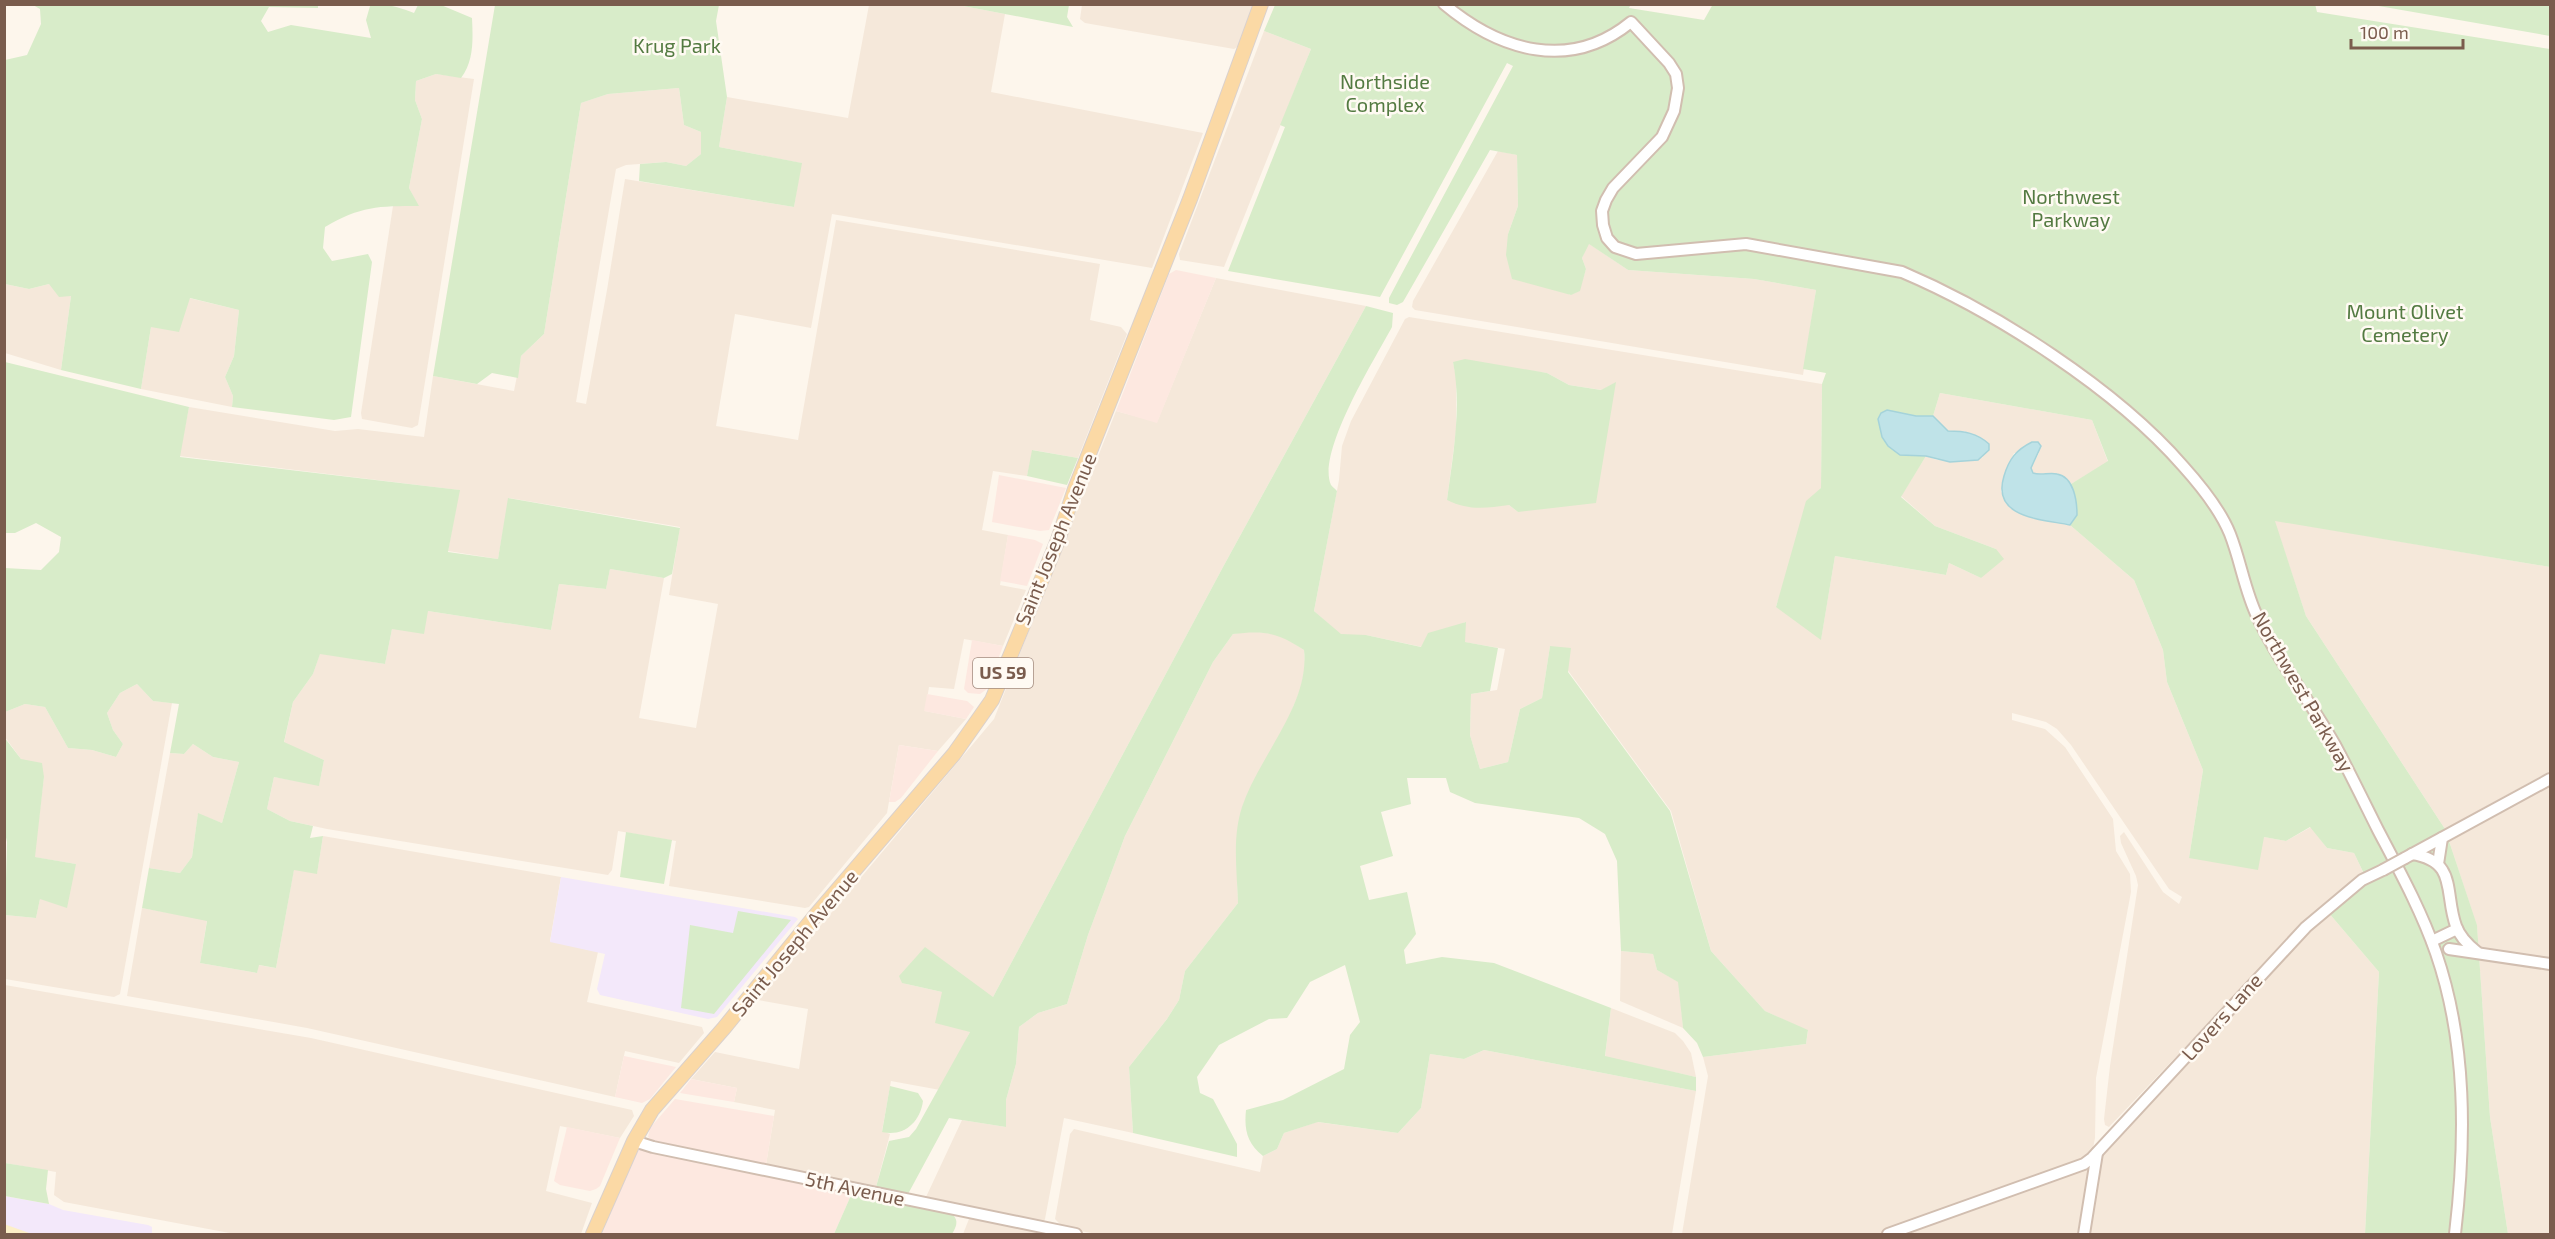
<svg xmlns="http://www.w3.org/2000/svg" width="2555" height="1239" viewBox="0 0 2555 1239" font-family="'Exo 2',sans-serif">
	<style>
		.residential { fill: #f5e8da; fill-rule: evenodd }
		.commercial { fill: #fde8e0 }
		.education { fill: #f3e8fa }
		.green { fill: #d8ecc9 }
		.sand { fill: #fcefc7 }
		.water { fill: #bfe3e8; stroke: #a5d3da; stroke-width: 1.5 }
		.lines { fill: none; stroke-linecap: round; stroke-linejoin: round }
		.tertiary-casing { stroke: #d1beb0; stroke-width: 14 }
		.primary-casing { stroke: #dad1cd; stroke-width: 16 }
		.tertiary { stroke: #fff; stroke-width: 10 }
		.primary { stroke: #fbd9a5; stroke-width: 14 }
		.tertiary-bridge-casing { stroke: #d1beb0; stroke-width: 14; stroke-linecap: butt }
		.tertiary-bridge { stroke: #fff; stroke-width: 10 }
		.labels { text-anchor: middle; stroke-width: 5; stroke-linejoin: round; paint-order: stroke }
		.shield { fill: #fffaf3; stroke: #a28b7f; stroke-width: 1.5 }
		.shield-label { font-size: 18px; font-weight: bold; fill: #7a5c4d }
		.park-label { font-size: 20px; fill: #537a41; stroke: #fffaf3 }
		.street-label { font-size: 20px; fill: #7a5c4d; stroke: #fffaf3 }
	</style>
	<rect width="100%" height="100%" fill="#fdf6ec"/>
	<g class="residential">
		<path d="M869 5H958L1005 14 991 92 1203 133 1152 268 832 214 811 328 735 314 716 426 798 440 836 220 1100 264 1090 320 1121 327 1127 334 1078 458 1033 450 1027 476 993 471 982 530 1008 535 1000 585 1026 590 1003 646 964 639 954 689 929 687 925 711 966 719 938 751 899 745 887 813 809 907 805 908 669 886 676 841 618 831 612 870 608 875 327 829 290 821 267 809 274 777 319 785 324 760 284 743 293 702 313 674 320 653 385 664 392 629 428 611 551 630 559 584 606 589 610 569 664 578 639 718 696 728 718 604 669 595 680 527 509 498 498 559 448 551 459 490 179 456 189 407 335 431 358 429 424 437 433 376 514 391 521 356 544 334 581 103 608 94 679 88 684 125 701 132V154L686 166 666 162 626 165 616 169 576 402 586 404 607 290 625 179 794 207 801 163 719 147 727 97 848 118Z"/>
		<path d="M1082 5H1255L1239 46 1234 49 1085 23 1080 19Z"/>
		<path d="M1264 31 1311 49 1224 267 1180 260 1179 254Z"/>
		<path d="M436 74 474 79 418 425 412 428 362 419 361 413 393 206H418L409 188 422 119 415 100 416 81Z"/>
		<path d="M1498 151 1517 155 1518 206 1508 234 1570 295 1579 291 1586 269 1582 258 1588 243 1628 270 1754 279 1816 290 1803 375 1415 310 1412 307 1413 301Z"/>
		<path d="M1216 278 1366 306 1223 567 993 997 902 983 942 992 970 1032 940 1090 891 1081 882 1131 890 1134 876 1187 766 1165 775 1110 734 1102 737 1088 691 1079 715 1052 799 1069 808 1009 758 1000 994 719 1116 411 1157 422Z"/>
		<path d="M5 284 29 289 49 284 71 296 61 370 5 353Z"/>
		<path d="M189 298 239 310 234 356 225 377 233 396 232 407 141 389 151 327Z"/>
		<path d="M1409 317 1822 384 1821 488 1776 606 1821 639 1835 556 1946 575 1949 563 1981 578 1996 549 1935 526 1901 496 1926 456 1937 460 1961 461 1978 460 1983 457 1965 431 1948 432 1933 416 1940 393 2092 420 2108 462 2071 484 2063 476 2033 473 2031 468 2039 453H2014L2005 473 2001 492 2044 520 2070 525 2134 580 2163 650 2167 682 2203 770 2189 858 2264 837 2286 841 2311 827 2327 848 2354 853 2364 874 2336 893 2311 915 2109 1127 2105 1125 2104 1119 2110 1066 2138 885 2136 876 2121 843 2120 836 2124 832 2163 892 2179 904 2182 897 2169 889 2071 745 2057 729 2046 722 2012 713V720L2045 729 2065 747 2113 819 2116 851 2130 874 2131 892 2096 1078 2095 1138 2077 1234H1682L1708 1076 1703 1057 1806 1044 1808 1031 1765 1011 1711 951 1671 811 1550 646 1542 698 1520 709 1508 762 1480 769 1470 735 1471 694 1497 690 1505 649 1464 642 1465 622 1422 647 1366 635H1341L1314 611 1339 480 1342 446 1351 421 1405 319ZM1453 362 1547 373 1569 385 1602 390 1615 383 1518 512 1509 505 1447 500 1456 431V377Z"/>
		<path d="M2274 520 2550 567V771L2445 829 2306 616Z"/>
		<path d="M1250 631 1281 635 1304 650 1305 666 1301 688 1236 845 1238 903 1185 971 1179 1000 1167 1019 1129 1067 1133 1133 1064 1118 1045 1219 1043 1223 1037 1224 926 1197 962 1120 1006 1127V1100L1016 1064 1019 1027 1038 1013 1067 1004 1088 935 1125 836 1213 662 1233 634Z"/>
		<path d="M137 684 153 701 172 703 120 994 114 997 5 979V915L36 918 40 899 76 864 34 857 44 777 21 759 5 737V712L25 704 45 707 68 748 92 750 116 757 123 744 113 730 107 713 120 693Z"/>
		<path d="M193 744 213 757 239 762 222 823 198 814 192 857 180 873 149 868 170 753 184 754Z"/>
		<path d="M2550 784V1234H2508L2490 1117 2477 926 2449 841Z"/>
		<path d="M323 836 561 877 550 941 598 952 587 1002 702 1027 704 1033 679 1063 625 1051 615 1097 307 1028 127 996 142 908 207 920 200 963 257 973 258 965 276 968 294 869 317 873Z"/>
		<path d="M2328 912 2379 972 2365 1234H2089L2102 1153Z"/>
		<path d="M1621 951 1653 954 1657 970 1679 982 1683 1028 1620 1001Z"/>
		<path d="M5 985 311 1038 632 1110 634 1116 620 1138 560 1126 546 1191 592 1203 581 1234H235L64 1202 54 1195 56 1172 5 1163Z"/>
		<path d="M1611 1008 1675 1033 1683 1041 1691 1053 1696 1077 1605 1057Z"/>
		<path d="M1484 1050 1696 1091 1672 1234H1097L1064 1228 1055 1219 1070 1134 1074 1129 1260 1172 1263 1156 1277 1149 1284 1133 1317 1122 1398 1133 1421 1108 1430 1054 1464 1059Z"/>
		<path d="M972 1218 1046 1234H963L969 1219Z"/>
	</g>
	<g class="commercial">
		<path d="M1176 270 1216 278 1157 423 1116 411 1169 274Z"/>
		<path d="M999 475 1066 488 1049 530 1040 531 992 522Z"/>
		<path d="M1008 535 1035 540 1043 544 1027 586 1000 581Z"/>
		<path d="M972 640 1003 646 987 689 980 694 968 693 964 689Z"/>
		<path d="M927 694 967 701 974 707 966 719 924 711Z"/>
		<path d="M899 745 938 751 901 798 895 802H889Z"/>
		<path d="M624 1056 676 1067 650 1099 642 1103 615 1097Z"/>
		<path d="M691 1079 737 1088 734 1102 680 1093Z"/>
		<path d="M675 1099 774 1116 766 1165 652 1140 648 1137 650 1128Z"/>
		<path d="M567 1127 620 1138 600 1186 596 1189 590 1191 560 1185 554 1181Z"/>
		<path d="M639 1150H645L852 1193 834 1234H602L636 1152Z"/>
	</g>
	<g class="education">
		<path d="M561 877 795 917 798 919 717 1017 708 1019 600 995 597 989 605 954 550 942Z"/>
		<path d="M4 1196 49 1204 63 1210 148 1225 152 1227V1234H5Z"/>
	</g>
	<g class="green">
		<path d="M1631 4 1629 8 1704 20 1713 4H2315L2317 12 2550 49V567L2275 521 2306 616 2445 829 2477 925 2490 1117 2508 1234H2365L2379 972 2328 912 2367 880 2354 853 2327 848 2310 827 2286 841 2264 837 2258 870 2189 858 2203 770 2167 682 2163 650 2134 580 2070 525 2077 515 2071 484 2108 461 2092 420 1940 393 1933 416H1916L1887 410 1878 419 1882 437 1909 456H1926L1901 497 1935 526 1996 549 2004 559 1981 578 1949 563 1946 575 1835 556 1821 640 1776 607 1806 501 1821 488 1822 384 1826 373 1803 369 1816 290 1754 279 1628 270 1589 244 1582 258 1586 269 1580 291 1571 295 1512 279 1506 255 1508 234 1518 206 1517 155 1490 150 1403 302 1397 305 1389 303V298L1399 279 1513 66 1507 63 1380 297 1228 271 1285 127 1280 125 1311 49 1264 31 1275 5Z"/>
		<path d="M33 5H318V8L269 7 261 21 268 32 291 25 371 38 366 20 370 6C387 3 398 7 414 13L418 5H441L472 18C473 39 474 61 461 78L436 74 416 81 415 100 422 119 409 188 419 206C378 206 361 206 325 227L323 248 332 261 368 254 372 262 351 417 334 420 232 407 233 396 225 377 234 356 239 310 190 298 179 332 151 327 141 389 61 370 71 296 59 297 49 284 29 289 5 284V60L27 55 41 24 40 9Z"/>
		<path d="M495 5H719L716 21 727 97 719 147 802 163 794 207 639 181 640 164 666 162 686 166 701 154V132L684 125 679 88 608 94 581 103 544 334 521 356 518 378 492 373 477 384 433 376Z"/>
		<path d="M958 5H1069L1067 17 1073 27Z"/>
		<path d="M2373 5H2550V36Z"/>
		<path d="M1366 306 1393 313 1392 327C1376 357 1316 453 1331 485 1331 485 1337 491 1337 491L1314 611 1341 634 1366 635 1421 647 1428 633 1466 622 1465 642 1498 648 1490 691 1471 694 1470 735 1480 769 1508 762 1520 709 1542 698 1550 646 1571 648 1568 672 1670 811 1711 951 1765 1011 1808 1030 1806 1044 1703 1057 1697 1043 1683 1028 1678 982 1657 970 1653 954 1621 951 1617 861 1605 834 1579 818 1475 803 1450 792 1446 778H1407L1411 804 1381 812 1393 856 1360 866 1369 900 1407 892 1416 934 1404 950 1406 964 1442 957 1494 963 1611 1008 1605 1056 1696 1077V1091L1484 1050 1464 1059 1430 1054 1421 1108 1398 1133 1318 1122 1284 1133 1277 1149 1263 1156C1247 1143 1244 1130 1246 1110L1283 1100 1344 1069 1350 1035 1360 1022 1345 965 1310 982 1287 1018 1269 1019 1219 1045 1197 1077 1200 1093 1213 1099 1237 1144V1157L1133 1133 1129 1067 1167 1019 1179 1000 1185 971 1238 903C1237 871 1232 838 1242 807 1259 756 1310 705 1304 650 1278 633 1265 630 1233 634L1213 662 1125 836 1088 935 1067 1004 1038 1013 1019 1027 1016 1064 1006 1100V1127L949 1118 908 1194 876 1187 889 1141 909 1137 916 1129 970 1032 935 1023 942 992 902 983 899 976 925 947 993 997 1223 567Z"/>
		<path d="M1465 359 1547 373 1569 385 1601 390 1616 382 1596 503 1518 512 1509 505C1486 508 1469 511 1447 500 1453 455 1462 407 1453 362Z"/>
		<path d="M5 362 189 407 180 457 460 490 448 552 498 559 508 498 680 528 672 574 664 578 610 569 606 589 559 584 551 630 428 611 424 634 392 629 385 664 320 654 313 674 293 702 284 742 324 760 319 786 274 777 267 809 290 821 313 826 310 838 323 836 317 874 294 870 276 968 259 965 257 973 200 963 207 921 142 908 149 868 180 873 192 857 198 813 222 823 239 762 213 757 193 744 184 754 170 753 179 704 153 701 137 684 120 693 107 713 113 730 123 744 116 757 92 750 68 748 45 707 25 704 5 712V735V568L41 570 59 552 61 537 36 523 15 533H5Z"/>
		<path d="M1032 450 1078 458 1067 485 1027 476Z"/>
		<path d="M4 737 21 759 42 763 44 777 35 857 76 864 67 908 40 899 36 918 5 915 7 842 4 828Z"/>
		<path d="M626 832 672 840 664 884 620 877Z"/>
		<path d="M738 911 791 920 714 1014 681 1008 690 925 733 933Z"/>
		<path d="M890 1086 918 1093 923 1101C920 1123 903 1137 882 1132Z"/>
		<path d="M5 1163 48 1170 46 1189 49 1204 5 1196Z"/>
		<path d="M852 1193 953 1215C959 1221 956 1227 952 1234H834Z"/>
	</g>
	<path class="sand" d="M4 1224 32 1234H5Z"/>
	<g class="water">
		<path d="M1887 410 1916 416H1933L1948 431C1964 431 1977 433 1989 444V450L1978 460 1950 462 1926 456 1900 455 1888 446 1882 437 1878 419 1881 413Z"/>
		<path d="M2032 442H2038L2041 446 2031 468 2033 473C2041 476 2049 472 2057 474 2074 477 2077 501 2077 515L2070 525C2041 519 1991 518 2004 476 2009 459 2016 450 2032 442Z"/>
	</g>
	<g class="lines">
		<g class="tertiary-casing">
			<g id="tertiary">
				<path d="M1444 4C1500 51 1570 72 1631 22L1669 63 1676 74 1678 88 1674 111 1662 137 1613 188 1606 200 1602 211 1603 225 1607 238 1615 247 1636 254 1746 244 1902 272C1996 312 2116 389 2183 466 2201 486 2220 509 2230 534 2241 562 2245 592 2258 618 2279 663 2311 702 2335 745 2350 773 2364 802 2378 830 2399 870 2421 910 2436 953 2467 1043 2466 1141 2455 1234"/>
				<path d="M2412 854C2458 861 2444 893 2456 926 2460 937 2468 945 2477 952"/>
				<path d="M2405 858 2550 779"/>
				<path d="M2438 864 2442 838"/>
				<path d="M2432 941 2457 929"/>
				<path d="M2449 949 2550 964"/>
				<path d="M634 1141 653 1147 1076 1234"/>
				<path d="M1888 1234 2084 1164 2092 1158 2306 927 2362 880 2383 870"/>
				<path d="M2084 1234 2097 1153"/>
			</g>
		</g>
		<g class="primary-casing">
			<path id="primary" d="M593 1234 634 1141 652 1110 724 1028 815 916 954 754 992 700 1058 540 1075 489 1190 199 1261 4"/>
		</g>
		<use href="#tertiary" class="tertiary"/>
		<use href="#primary" class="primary"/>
		<g class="tertiary-bridge-casing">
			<path id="tertiary-bridge" d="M2383 870 2405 858"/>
		</g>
		<use href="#tertiary-bridge" class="tertiary-bridge"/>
	</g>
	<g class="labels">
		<rect class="shield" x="973" y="658" width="60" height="30" rx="4.5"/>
		<g class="shield-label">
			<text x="1003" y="679">US 59</text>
		</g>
		<g class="park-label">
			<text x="677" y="53">Krug Park</text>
			<text x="1385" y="89">Northside<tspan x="1385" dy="23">Complex</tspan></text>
			<text x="2071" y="204">Northwest<tspan x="2071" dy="23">Parkway</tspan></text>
			<text x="2405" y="319">Mount Olivet<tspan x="2405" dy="23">Cemetery</tspan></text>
		</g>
		<g class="street-label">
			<text transform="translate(1056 539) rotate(-68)" y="7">Saint Joseph Avenue</text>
			<text transform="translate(2303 692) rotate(60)" y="7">Northwest Parkway</text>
			<text transform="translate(795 943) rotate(-50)" y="7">Saint Joseph Avenue</text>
			<text transform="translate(2222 1017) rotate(-48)" y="7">Lovers Lane</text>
			<text transform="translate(855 1189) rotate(12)" y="7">5th Avenue</text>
		</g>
	</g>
	<rect width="2555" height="1239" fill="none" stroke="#7a5c4d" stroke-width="12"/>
	<path d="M2351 39v9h112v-9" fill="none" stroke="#7a5c4d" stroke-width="3"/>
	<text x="2360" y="39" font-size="18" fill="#7a5c4d" stroke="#fffaf3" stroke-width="4.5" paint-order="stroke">100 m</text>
</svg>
